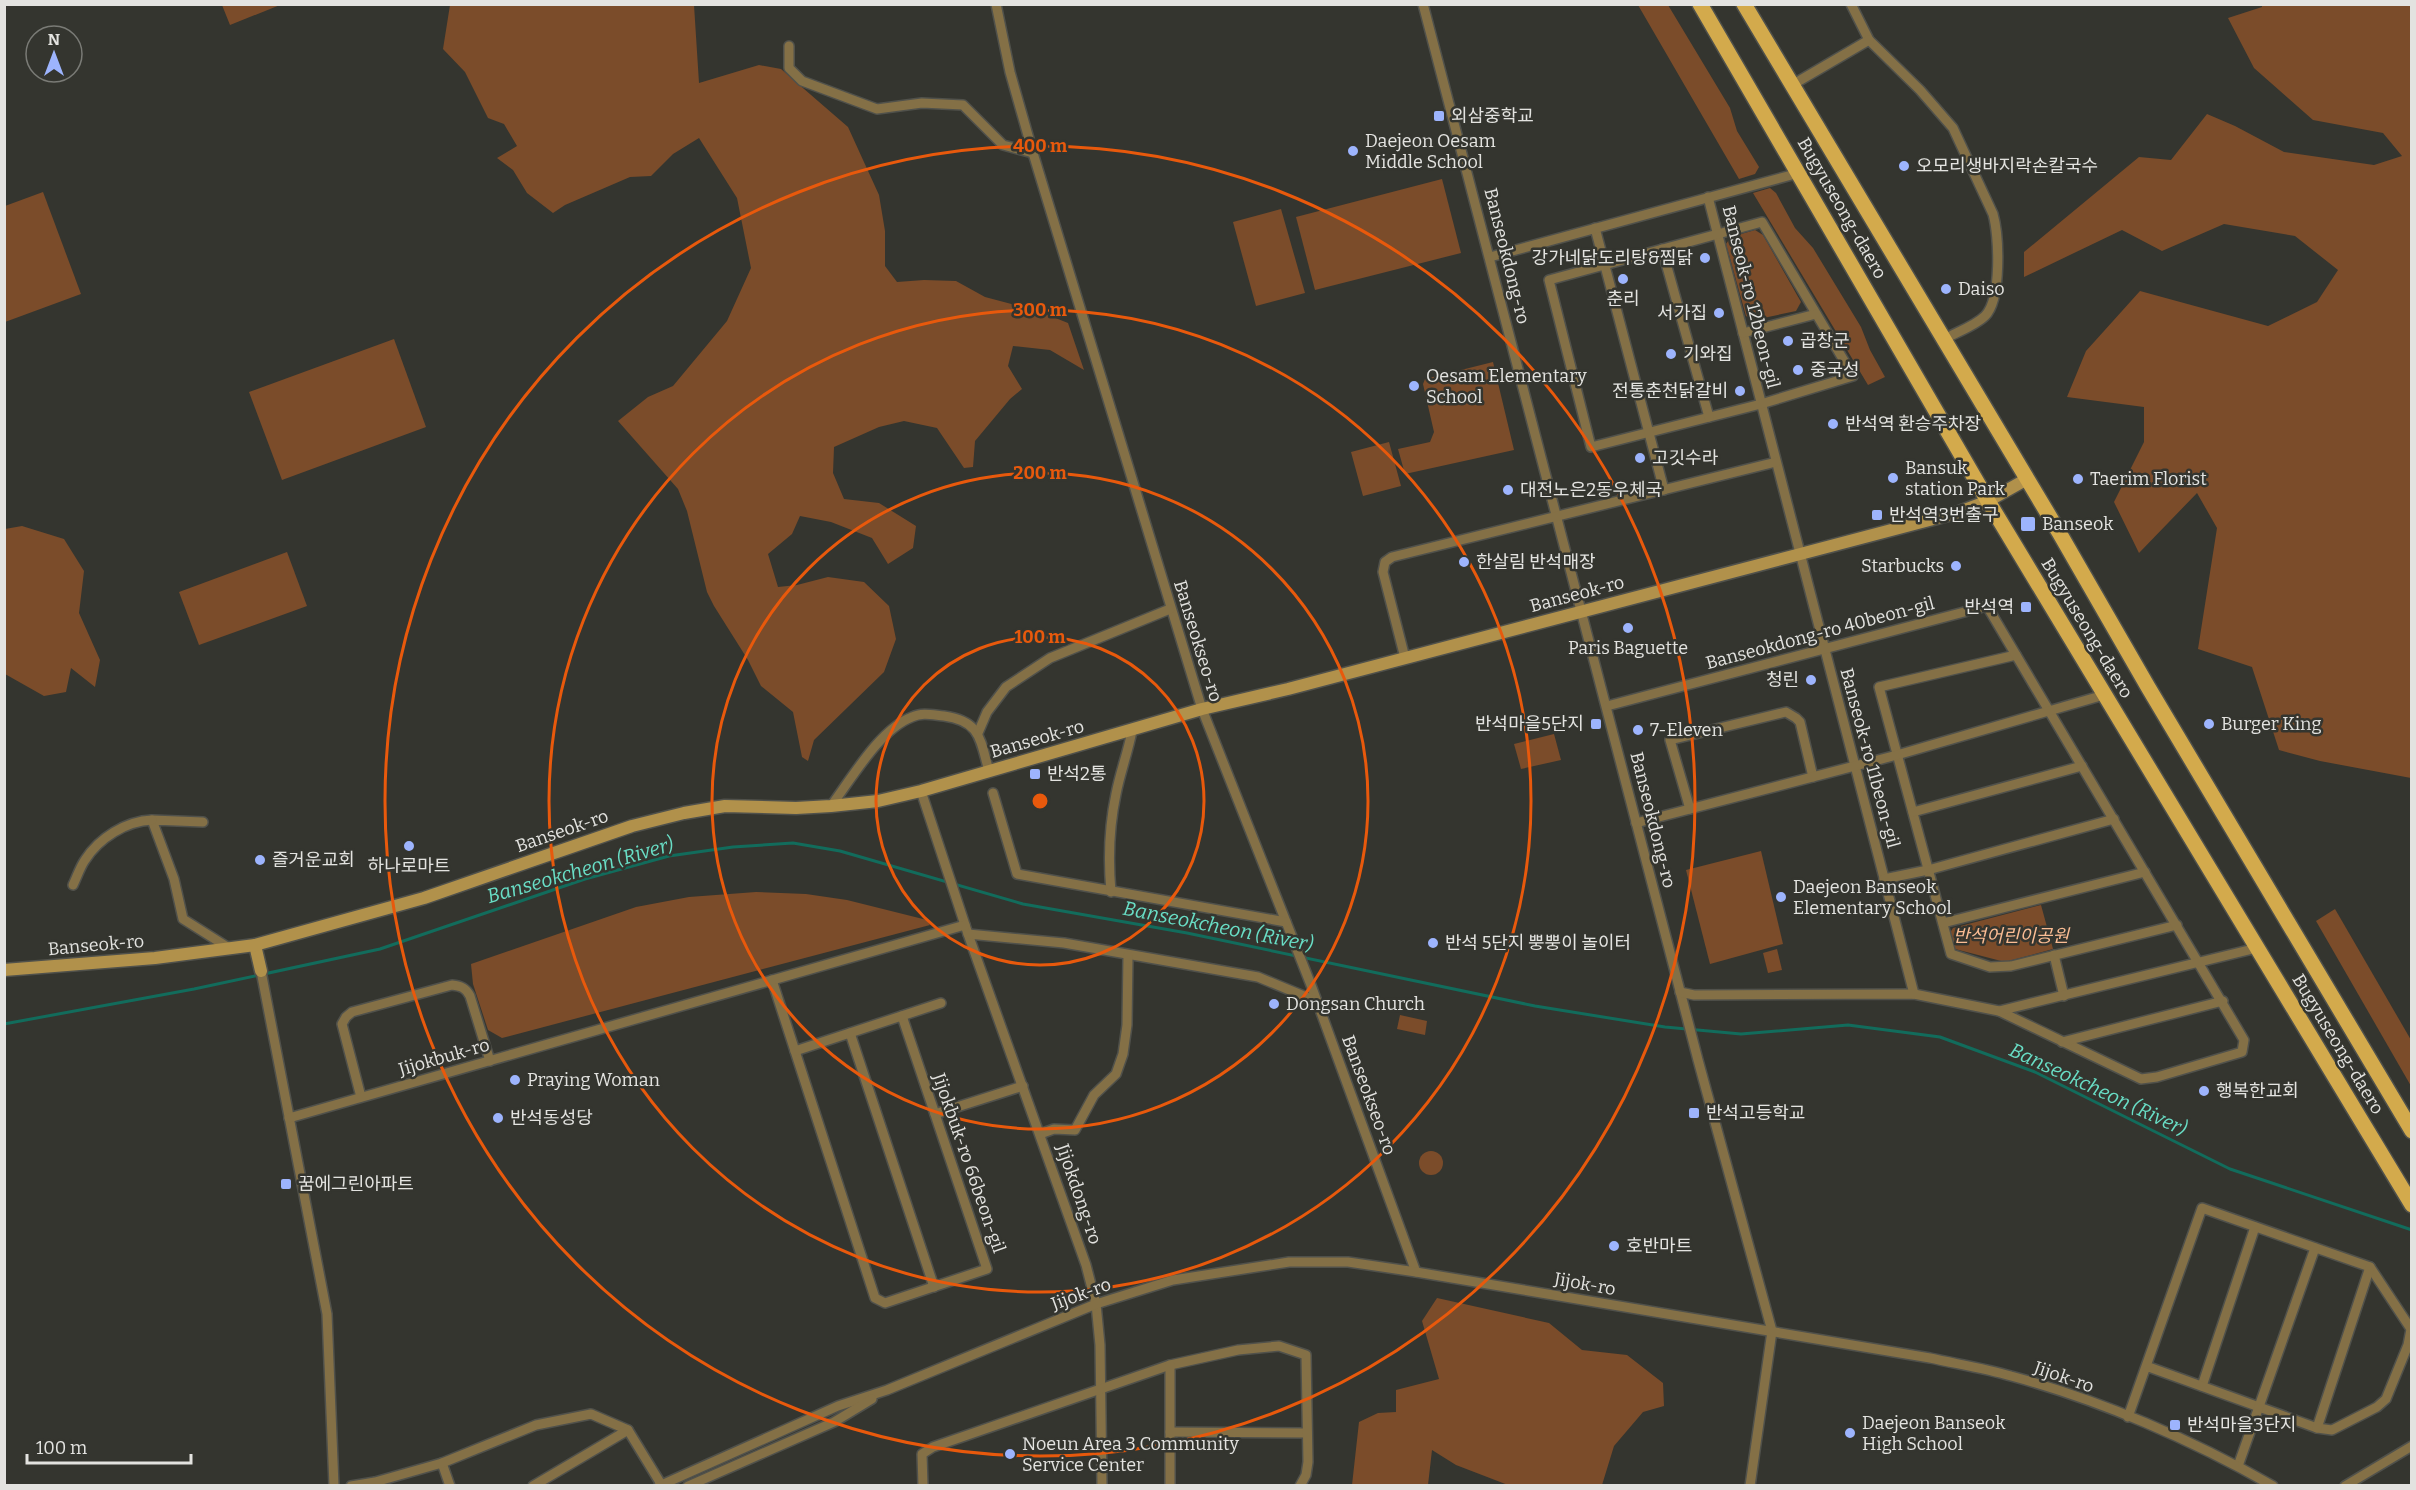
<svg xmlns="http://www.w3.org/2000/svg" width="2416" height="1490" viewBox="0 0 2416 1490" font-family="Bitter,'Noto Sans KR',serif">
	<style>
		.green { fill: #7b4c2a }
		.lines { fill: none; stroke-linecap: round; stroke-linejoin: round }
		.stream { stroke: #126c5c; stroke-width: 3 }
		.street-casing { stroke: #50514b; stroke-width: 12 }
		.secondary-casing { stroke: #50514b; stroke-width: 15 }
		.primary-casing { stroke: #50514b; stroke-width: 18 }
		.street { stroke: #847046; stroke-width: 9 }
		.secondary { stroke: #b1914b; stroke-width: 12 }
		.primary { stroke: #d3aa4c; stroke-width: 15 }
		.ring { fill: none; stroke: #e8590c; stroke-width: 3 }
		.poi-dot { fill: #9db4fd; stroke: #34352f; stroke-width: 2 }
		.labels { text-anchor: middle; stroke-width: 5; stroke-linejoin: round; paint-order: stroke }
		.poi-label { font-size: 18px; fill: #e3e3e0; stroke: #34352f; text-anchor: start }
		.street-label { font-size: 18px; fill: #e3e3e0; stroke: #34352f }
		.park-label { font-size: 18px; font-style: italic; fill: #fbbd94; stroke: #34352f }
		.water-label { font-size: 20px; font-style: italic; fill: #69dec6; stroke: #34352f }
		.centre { fill: #e8590c; stroke: #34352f; stroke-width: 3 }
		.ring-label { font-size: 18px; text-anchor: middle; font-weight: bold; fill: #e8590c; stroke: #34352f; stroke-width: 5; stroke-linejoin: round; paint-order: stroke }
	</style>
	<rect width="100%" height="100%" fill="#34352f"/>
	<g class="green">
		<path d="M222 5H280L230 25Z"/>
		<path d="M450 5H694L699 83 759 65 781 69 848 127 879 195 885 231V266L897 282 924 280 956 281 985 297 1038 311 1068 323 1084 370 1050 350 1013 346 1008 366 1022 389 1010 399 975 441 973 467 964 468 937 428 904 421 879 427 834 447 833 473 844 499 879 503 916 526 913 548 888 564 872 538 831 522 800 516 792 534 768 554 778 587 797 585 828 577 864 582 889 606 896 639 884 672 814 740 808 761 802 757 793 712 761 686 748 660 714 606 707 592 687 511 678 489 618 421 648 397 673 386 727 321 751 268 737 198 699 138 673 154 651 176 630 177 565 205 553 213 527 193 513 170 497 158 517 146 504 124 488 118 465 72 443 49Z"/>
		<path d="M1638 5H1668L1730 108 1737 131 1759 167 1755 174 1739 179Z"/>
		<path d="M2262 5H2411V778L2320 761 2279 750 2252 667 2198 649 2217 528 2197 493 2139 553 2114 502 2144 442V407L2067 397 2086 351 2140 291 2268 326 2317 302 2338 270 2295 236 2224 224 2162 251 2122 230 2024 277V252L2139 157 2171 160 2207 114 2235 126 2284 152 2374 165 2402 156 2383 133 2313 120 2254 68 2228 18 2262 7Z"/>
		<path d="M1442 179 1461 253 1315 290 1296 217Z"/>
		<path d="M1770 188 1776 193 1795 228 1813 248 1861 327 1870 350 1885 377 1868 385 1753 193Z"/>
		<path d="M43 192 81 294 5 322V206Z"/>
		<path d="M1281 209 1305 293 1256 306 1233 222Z"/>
		<path d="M1755 230 1763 235 1801 302 1796 311 1754 320 1746 316 1726 244 1731 237Z"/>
		<path d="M394 339 426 427 282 480 249 392Z"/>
		<path d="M1493 362 1514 450 1405 474 1398 449 1430 442 1434 432 1423 384 1425 379Z"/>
		<path d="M1389 442 1401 486 1363 496 1351 452Z"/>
		<path d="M22 526 64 539 84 571 79 613 100 660 95 687 71 668 66 692 44 696 5 674V529Z"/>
		<path d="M287 552 307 606 199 645 179 592Z"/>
		<path d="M1554 734 1561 760 1521 769 1514 744Z"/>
		<path d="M1761 851 1783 944 1710 964 1686 870Z"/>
		<path d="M756 892 806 894 847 900 927 920 930 925 502 1038 488 1030 473 984 471 964 636 907 689 897Z"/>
		<path d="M2041 905 2053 949 2005 962 1955 949 1950 933 1953 928Z"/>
		<path d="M2335 909 2411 1040V1086L2316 921Z"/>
		<path d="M1777 949 1782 970 1768 973 1763 953Z"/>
		<path d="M1400 1015 1427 1021 1425 1035 1397 1029Z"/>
		<circle cx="1431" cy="1163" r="12"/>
		<path d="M1437 1298 1549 1323 1582 1350 1627 1355 1663 1383 1664 1406 1643 1412 1614 1446 1602 1485H1508L1456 1465 1432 1450 1428 1485H1352L1359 1422 1378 1413 1396 1412V1390L1439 1379 1422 1321Z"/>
	</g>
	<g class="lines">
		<path class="stream" d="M4 1024 194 989 380 949 585 879 669 856 733 847 793 843 840 851 1023 904 1187 933 1535 1006 1665 1027 1741 1034 1848 1025 1940 1037 2035 1072 2230 1169 2412 1230"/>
		<g class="street-casing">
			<g id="street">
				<path d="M996 4 1010 72 1033 153 1202 709 1311 985 1416 1272"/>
				<path d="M1423 4 1698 1060 1772 1331 1750 1486"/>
				<path d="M1851 4 1869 40 1920 90 1953 128 1993 214C1999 235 2002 299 1985 316 1975 326 1957 332 1944 339"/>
				<path d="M789 46V68L802 81 877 109 922 103 963 105 1003 145 1033 153"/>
				<path d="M1792 85 1869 40"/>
				<path d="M1708 197 1914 994"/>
				<path d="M1762 222 1853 376 1761 404 1591 447 1549 280Z"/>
				<path d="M1595 228 1664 490"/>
				<path d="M1662 249 1709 417"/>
				<path d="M1490 257 1799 173"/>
				<path d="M1743 333 1816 314"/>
				<path d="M2016 655 1879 687 1951 954 1990 967 2011 966 2177 925"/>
				<path d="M1405 658 1383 572 1385 562 1392 557 1776 462"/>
				<path d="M1607 706 1987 606 2244 1040 2242 1052 2157 1077 2141 1079 1999 1011"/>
				<path d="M978 733 987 712 1006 687 1050 658 1170 609"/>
				<path d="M921 791 968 934 1086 1265 1096 1304 1100 1345 1102 1486"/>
				<path d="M993 793 1017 874 1286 922"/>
				<path d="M831 806C852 778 880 729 912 717 922 712 933 715 944 716 981 721 980 740 989 771"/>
				<path d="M1690 809 1670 740 1786 712 1796 718 1800 722 1813 777"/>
				<path d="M1913 812 2082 766"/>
				<path d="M203 822 152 820 174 879 183 919 229 948"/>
				<path d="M1636 823 1897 755 2104 695"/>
				<path d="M1884 879 1928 870 2114 819"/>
				<path d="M73 885C77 877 80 867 85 860 99 838 126 821 152 820"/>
				<path d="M1111 892C1108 859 1109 827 1116 794 1120 773 1128 752 1132 731"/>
				<path d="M1943 923 2145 872"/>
				<path d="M968 934 1064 943 1258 977 1316 1001"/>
				<path d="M2054 955 2064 996"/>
				<path d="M261 971 327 1314 334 1486"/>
				<path d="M772 980 875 1298 885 1303 987 1269 902 1016"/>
				<path d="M1680 992 1694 995 1914 994 1999 1011 2257 948"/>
				<path d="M850 1033 934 1287"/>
				<path d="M2062 1042 2223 1001"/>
				<path d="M795 1051 941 1003"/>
				<path d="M361 1097 342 1024 346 1017 352 1012 452 985C461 986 466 988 470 996L490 1061"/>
				<path d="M935 1114 1023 1086"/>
				<path d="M289 1118 965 925"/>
				<path d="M1040 1134 1054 1129 1075 1130 1094 1095 1116 1074 1123 1054 1127 1025 1128 956"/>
				<path d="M2202 1386 2255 1227"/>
				<path d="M2128 1417 2202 1208 2370 1267 2411 1329 2408 1345 2386 1399 2377 1407 2332 1430 2317 1428 2146 1366"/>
				<path d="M2317 1428 2370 1267"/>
				<path d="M1170 1432 1307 1433"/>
				<path d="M442 1463 450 1486"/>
				<path d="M2238 1466 2315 1248"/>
				<path d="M351 1486 375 1482 442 1463 536 1425 591 1414 628 1430 661 1484"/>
				<path d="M533 1486 628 1430"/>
				<path d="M659 1486 838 1406 887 1390 1096 1304 1173 1280 1289 1262H1348L1416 1272 1930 1358C1957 1364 1984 1368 2011 1376 2100 1400 2193 1440 2273 1486"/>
				<path d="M688 1486 834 1422 872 1399"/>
				<path d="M923 1486 922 1454 933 1447 1170 1365 1238 1350 1279 1346 1306 1355 1308 1462 1306 1475 1300 1486"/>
				<path d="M1170 1486V1365"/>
				<path d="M2345 1486 2412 1446"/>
			</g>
		</g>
		<g class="secondary-casing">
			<g id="secondary">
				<path d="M255 945 261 971"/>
				<path d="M4 970 155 958 255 945 424 898 632 826 684 813 725 806 796 808 831 806 878 801 921 791 1202 709 1288 689 1956 513 1988 501 2027 479"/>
			</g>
		</g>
		<g class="primary-casing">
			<g id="primary">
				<path d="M1700 4 1988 501 2412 1205"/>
				<path d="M1744 4 2060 534 2148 687 2412 1131"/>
			</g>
		</g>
		<use href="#street" class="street"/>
		<use href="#secondary" class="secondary"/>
		<use href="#primary" class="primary"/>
	</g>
	<g class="ring">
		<circle cx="1040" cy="801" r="164"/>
		<circle cx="1040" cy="801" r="328"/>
		<circle cx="1040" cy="801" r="491"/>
		<circle cx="1040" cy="801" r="655"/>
	</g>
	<g class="poi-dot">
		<rect x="1433" y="110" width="12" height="12" rx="3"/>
		<circle cx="1353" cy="151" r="6"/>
		<circle cx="1904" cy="166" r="6"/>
		<circle cx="1705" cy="258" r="6"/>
		<circle cx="1623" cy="279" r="6"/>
		<circle cx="1946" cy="289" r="6"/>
		<circle cx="1719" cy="313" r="6"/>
		<circle cx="1788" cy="341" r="6"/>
		<circle cx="1671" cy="354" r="6"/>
		<circle cx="1798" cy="370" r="6"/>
		<circle cx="1414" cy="386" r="6"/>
		<circle cx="1740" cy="391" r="6"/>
		<circle cx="1833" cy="424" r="6"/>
		<circle cx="1640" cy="458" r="6"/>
		<circle cx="1893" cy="478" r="6"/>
		<circle cx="2078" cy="479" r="6"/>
		<circle cx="1508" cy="490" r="6"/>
		<rect x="1871" y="509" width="12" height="12" rx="3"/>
		<rect x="2020" y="516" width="16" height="16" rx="3"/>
		<circle cx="1464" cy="562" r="6"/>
		<circle cx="1956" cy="566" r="6"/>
		<rect x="2020" y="601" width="12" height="12" rx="3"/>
		<circle cx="1628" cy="628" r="6"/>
		<circle cx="1811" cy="680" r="6"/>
		<rect x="1590" y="718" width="12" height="12" rx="3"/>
		<circle cx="2209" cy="724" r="6"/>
		<circle cx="1638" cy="730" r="6"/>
		<rect x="1029" y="768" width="12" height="12" rx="3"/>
		<circle cx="409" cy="846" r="6"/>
		<circle cx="260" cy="860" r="6"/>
		<circle cx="1781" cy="897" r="6"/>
		<circle cx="1433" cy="943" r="6"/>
		<circle cx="1274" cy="1004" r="6"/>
		<circle cx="515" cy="1080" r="6"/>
		<circle cx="2204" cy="1091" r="6"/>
		<rect x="1688" y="1107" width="12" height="12" rx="3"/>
		<circle cx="498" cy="1118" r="6"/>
		<rect x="280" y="1178" width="12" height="12" rx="3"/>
		<circle cx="1614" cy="1246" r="6"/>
		<rect x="2169" y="1419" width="12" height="12" rx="3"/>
		<circle cx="1850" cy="1433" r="6"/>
		<circle cx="1010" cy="1454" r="6"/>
	</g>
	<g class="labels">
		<g class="poi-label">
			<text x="1451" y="122">외삼중학교</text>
			<text x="1365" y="147">Daejeon Oesam<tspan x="1365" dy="21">Middle School</tspan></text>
			<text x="1916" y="172">오모리생바지락손칼국수</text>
			<text x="1693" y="264" text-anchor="end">강가네닭도리탕&amp;찜닭</text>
			<text x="1958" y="295">Daiso</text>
			<text x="1623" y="305" text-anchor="middle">춘리</text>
			<text x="1707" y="319" text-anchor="end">서가집</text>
			<text x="1800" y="347">곱창군</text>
			<text x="1683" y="360">기와집</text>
			<text x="1810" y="376">중국성</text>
			<text x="1426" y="382">Oesam Elementary<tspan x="1426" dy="21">School</tspan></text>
			<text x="1728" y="397" text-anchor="end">전통춘천닭갈비</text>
			<text x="1845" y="430">반석역 환승주차장</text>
			<text x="1652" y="464">고깃수라</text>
			<text x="1905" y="474">Bansuk<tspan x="1905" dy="21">station Park</tspan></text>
			<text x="2090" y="485">Taerim Florist</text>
			<text x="1520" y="496">대전노은2동우체국</text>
			<text x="1889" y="521">반석역3번출구</text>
			<text x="2042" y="530">Banseok</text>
			<text x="1476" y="568">한살림 반석매장</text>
			<text x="1944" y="572" text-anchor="end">Starbucks</text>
			<text x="2014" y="613" text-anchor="end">반석역</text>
			<text x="1628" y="654" text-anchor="middle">Paris Baguette</text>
			<text x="1799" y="686" text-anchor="end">청린</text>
			<text x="1584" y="730" text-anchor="end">반석마을5단지</text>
			<text x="2221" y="730">Burger King</text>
			<text x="1650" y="736">7-Eleven</text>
			<text x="1047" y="780">반석2통</text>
			<text x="272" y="866">즐거운교회</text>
			<text x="409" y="872" text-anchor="middle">하나로마트</text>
			<text x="1793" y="893">Daejeon Banseok<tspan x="1793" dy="21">Elementary School</tspan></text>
			<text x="1445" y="949">반석 5단지 뿡뿡이 놀이터</text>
			<text x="1286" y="1010">Dongsan Church</text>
			<text x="527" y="1086">Praying Woman</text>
			<text x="2216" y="1097">행복한교회</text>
			<text x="1706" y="1119">반석고등학교</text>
			<text x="510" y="1124">반석동성당</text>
			<text x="298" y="1190">꿈에그린아파트</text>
			<text x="1626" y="1252">호반마트</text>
			<text x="1862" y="1429">Daejeon Banseok<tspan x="1862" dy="21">High School</tspan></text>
			<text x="2187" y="1431">반석마을3단지</text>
			<text x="1022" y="1450">Noeun Area 3 Community<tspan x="1022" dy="21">Service Center</tspan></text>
		</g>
		<g class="street-label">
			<text transform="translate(1842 208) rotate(60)" y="6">Bugyuseong-daero</text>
			<text transform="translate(1507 256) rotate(76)" y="6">Banseokdong-ro</text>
			<text transform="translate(1751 297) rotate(76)" y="6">Banseok-ro 12beon-gil</text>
			<text transform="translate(1577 594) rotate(-15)" y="6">Banseok-ro</text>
			<text transform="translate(2087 628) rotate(59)" y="6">Bugyuseong-daero</text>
			<text transform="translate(1820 633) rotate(-15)" y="6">Banseokdong-ro 40beon-gil</text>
			<text transform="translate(1198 641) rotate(73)" y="6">Banseokseo-ro</text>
			<text transform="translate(1037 739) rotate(-16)" y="6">Banseok-ro</text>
			<text transform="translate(1870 758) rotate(75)" y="6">Banseok-ro 11beon-gil</text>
			<text transform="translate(1653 820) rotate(76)" y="6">Banseokdong-ro</text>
			<text transform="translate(562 831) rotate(-19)" y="6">Banseok-ro</text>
			<text transform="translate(96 945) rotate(-5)" y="6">Banseok-ro</text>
			<text transform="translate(2338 1044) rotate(59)" y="6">Bugyuseong-daero</text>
			<text transform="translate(444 1057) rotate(-16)" y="6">Jijokbuk-ro</text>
			<text transform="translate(1369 1095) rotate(70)" y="6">Banseokseo-ro</text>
			<text transform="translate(969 1163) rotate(71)" y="6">Jijokbuk-ro 66beon-gil</text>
			<text transform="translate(1079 1194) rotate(71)" y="6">Jijokdong-ro</text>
			<text transform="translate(1585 1284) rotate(10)" y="6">Jijok-ro</text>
			<text transform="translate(1081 1294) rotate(-20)" y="6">Jijok-ro</text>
			<text transform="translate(2064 1377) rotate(19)" y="6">Jijok-ro</text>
		</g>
		<g class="park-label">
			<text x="2011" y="942">반석어린이공원</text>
		</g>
		<g class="water-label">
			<text transform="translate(580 870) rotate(-16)" y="7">Banseokcheon (River)</text>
			<text transform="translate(1218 926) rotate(11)" y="7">Banseokcheon (River)</text>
			<text transform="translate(2098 1089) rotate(25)" y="7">Banseokcheon (River)</text>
		</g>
	</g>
	<circle cx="1040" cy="801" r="9" class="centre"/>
	<g class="ring-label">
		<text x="1040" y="152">400 m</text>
		<text x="1040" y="316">300 m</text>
		<text x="1040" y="479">200 m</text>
		<text x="1040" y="643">100 m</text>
	</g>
	<rect width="2416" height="1490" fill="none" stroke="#e3e3e0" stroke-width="12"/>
	<g transform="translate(54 54)"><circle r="28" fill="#34352f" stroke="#7a7b76" stroke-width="1.5"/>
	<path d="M0-4.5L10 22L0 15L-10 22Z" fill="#9db4fd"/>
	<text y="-9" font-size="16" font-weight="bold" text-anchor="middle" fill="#e3e3e0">N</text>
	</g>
	<path d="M27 1454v9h164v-9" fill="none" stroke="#e3e3e0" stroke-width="3"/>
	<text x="36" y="1454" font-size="18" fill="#e3e3e0" stroke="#34352f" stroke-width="4.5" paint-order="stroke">100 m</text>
</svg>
